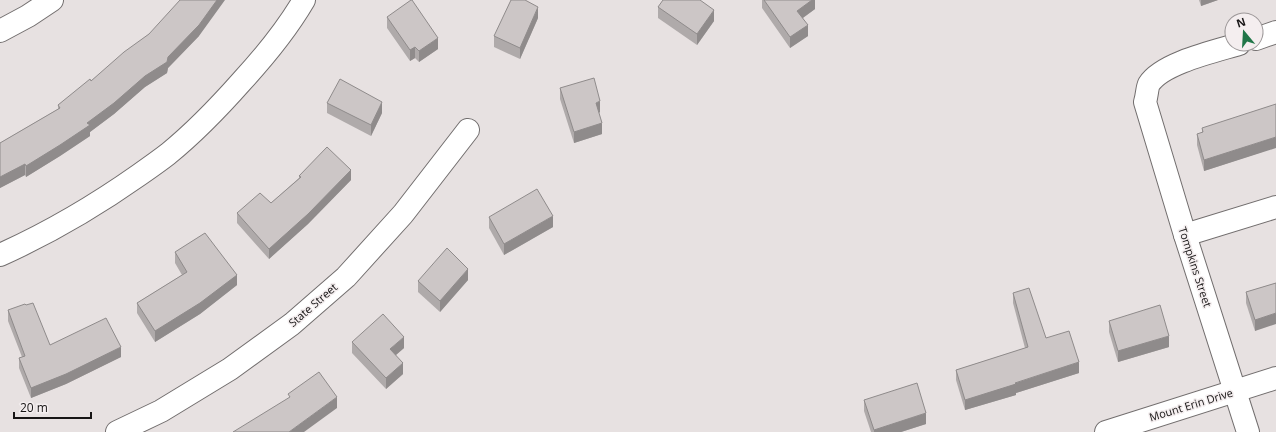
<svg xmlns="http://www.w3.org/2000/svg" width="1276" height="432" viewBox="0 0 1276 432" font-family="'Open Sans',sans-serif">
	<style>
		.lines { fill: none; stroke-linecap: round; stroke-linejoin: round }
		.minor-casing { stroke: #726e6e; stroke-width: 24 }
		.minor { stroke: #fff; stroke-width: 22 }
		.wall { fill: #afaaaa }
		.shaded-wall { fill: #8f8b8b }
		.building { fill: #ccc6c6; stroke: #8f8b8b }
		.labels { text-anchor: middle; stroke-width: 3; stroke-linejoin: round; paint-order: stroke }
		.street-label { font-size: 11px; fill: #171515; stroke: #f4eeef }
	</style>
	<rect width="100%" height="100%" fill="#e7e1e1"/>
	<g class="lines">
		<g class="minor-casing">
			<g id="minor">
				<path d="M0 31 28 16 52 0"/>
				<path d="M1256 39 1276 32"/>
				<path d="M1239 44C1216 51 1162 63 1149 84 1147 88 1147 96 1145 102L1185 235 1248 432"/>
				<path d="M1185 235 1276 207"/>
				<path d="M0 255C49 233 95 206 139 175 149 168 159 161 168 154 195 132 219 107 242 81 265 56 287 29 304 0"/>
				<path d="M117 432 161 411 230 369 292 324 346 277 403 214 468 130"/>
				<path d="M1106 432 1276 378"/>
			</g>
		</g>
		<use href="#minor" class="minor"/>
	</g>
	<g class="wall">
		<path d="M762 0H815V9L803 18 808 36 790 48 762 8Z"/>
		<path d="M1199 0H1218L1201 6Z"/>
		<path d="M658 7 714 21 697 45 658 18Z"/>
		<path d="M387 17 438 49 419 62 415 58 410 61 387 28Z"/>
		<path d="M538 18 520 59 494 47V36Z"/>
		<path d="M149 34 199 36 168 68 167 73 145 87 114 114 90 132V136L60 156 26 177 25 175 0 188V143L58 109V105L91 81Z"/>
		<path d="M560 88 600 112 599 113 602 134 574 143 560 99Z"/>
		<path d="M327 103 382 113 371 136 327 113Z"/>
		<path d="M1202 128 1262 152 1204 171 1197 145V134L1202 133Z"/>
		<path d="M299 176 351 180 308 224 269 259 237 223V213L271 203 299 178Z"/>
		<path d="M489 217 553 227 504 255 489 228Z"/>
		<path d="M175 252 237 285 200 314 155 342 137 313V303L182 275 175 263Z"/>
		<path d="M468 280 440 312 418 292V281Z"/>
		<path d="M1276 283 1255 331 1246 303V292Z"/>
		<path d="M1013 293 1046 338 1079 373 1016 393V395L965 410 956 380V370L1025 348 1013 303Z"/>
		<path d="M8 310 50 345 121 357 66 384 31 398 19 368V358L22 357 8 321Z"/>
		<path d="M1109 321 1169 347 1118 362 1109 332Z"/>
		<path d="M352 342 404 348 396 355 403 374 386 389 352 353Z"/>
		<path d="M864 400 926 424 901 432H871L864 411Z"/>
	</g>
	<g class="shaded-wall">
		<path d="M217 0H225L199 36 168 68 167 73 145 87 114 114 90 132V136L60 156 26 177V166L87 123 168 57Z"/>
		<path d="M812 0H815V9L797 22V11Z"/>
		<path d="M1201 0H1218L1201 6Z"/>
		<path d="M538 7V18L520 59V48Z"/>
		<path d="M714 10V21L697 45V34Z"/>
		<path d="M808 25V36L790 48V37Z"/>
		<path d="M438 38V49L419 62V51Z"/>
		<path d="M415 47V58L410 61V50Z"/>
		<path d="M600 101V112L596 114V103Z"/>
		<path d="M382 102V113L371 136V125Z"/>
		<path d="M602 123V134L574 143V132Z"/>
		<path d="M1276 137V148L1204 171V160Z"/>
		<path d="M25 164V175L0 188V177Z"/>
		<path d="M351 170V180L308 224 269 259V249Z"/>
		<path d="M553 216V227L504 255V244Z"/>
		<path d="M468 269V280L440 312V301Z"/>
		<path d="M237 275V285L200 314 155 342V331Z"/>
		<path d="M1276 313V324L1255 331V320Z"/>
		<path d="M1169 336V347L1118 362V351Z"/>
		<path d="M404 337V348L390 360V349Z"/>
		<path d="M121 347V357L66 384 31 398V388Z"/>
		<path d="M1079 362V373L1016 393V395L965 410V400Z"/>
		<path d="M403 363V374L386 389V378Z"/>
		<path d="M337 397V408L304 432H289Z"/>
		<path d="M926 413V424L901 432H874V430Z"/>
	</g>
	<g class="building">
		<path d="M180 0H217L199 25 168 57 167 62 145 76 114 103 87 123 90 125 60 145 26 166 25 164 0 177V143L60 108 58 105 90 79 91 81 124 52 149 34Z"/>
		<path d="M411 0H412L438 38 419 51 415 47 410 50 387 17Z"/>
		<path d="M511 0H525L538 7 520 48 494 36Z"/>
		<path d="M663 0H700L714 10 697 34 658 7Z"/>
		<path d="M764 0H812L797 11 808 25 790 37Z"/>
		<path d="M594 78 600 101 596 103 602 123 574 132 560 88Z"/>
		<path d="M340 79 382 102 371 125 327 103Z"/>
		<path d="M1276 104V137L1204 160 1197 134 1203 132 1202 128Z"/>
		<path d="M327 147 351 170 308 214 269 249 237 213 260 193 271 203 301 177 299 176Z"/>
		<path d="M537 189 553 216 504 244 489 217Z"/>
		<path d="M205 233 237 275 200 303 155 331 137 303 187 272 175 252Z"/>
		<path d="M447 248 468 269 440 301 418 281Z"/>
		<path d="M1276 283V313L1255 320 1246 292Z"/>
		<path d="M1029 288 1046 338 1069 331 1079 362 1015 383 1016 384 965 400 956 370 1028 347 1013 293Z"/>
		<path d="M33 303 50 345 106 318 121 347 66 374 31 388 19 358 25 356 8 310 25 304 26 305Z"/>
		<path d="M1160 305 1169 336 1118 351 1109 321Z"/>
		<path d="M383 314 404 337 390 349 403 363 386 378 352 342Z"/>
		<path d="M319 372 337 397 289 432H233L290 397 288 394Z"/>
		<path d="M917 383 926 413 874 430 864 400Z"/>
	</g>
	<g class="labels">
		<g class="street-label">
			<text transform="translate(1195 267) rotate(72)" y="4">Tompkins Street</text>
			<text transform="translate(313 305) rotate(-41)" y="4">State Street</text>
			<text transform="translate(1191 405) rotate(-17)" y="4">Mount Erin Drive</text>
		</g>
	</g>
	<g transform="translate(1244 32) rotate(342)"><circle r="19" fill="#f4eeef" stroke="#9c9798"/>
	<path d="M0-3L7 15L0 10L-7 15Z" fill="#207648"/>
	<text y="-6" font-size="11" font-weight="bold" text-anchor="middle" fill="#171515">N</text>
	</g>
	<path d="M14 412v6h77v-6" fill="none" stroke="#171515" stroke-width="2"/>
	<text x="20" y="412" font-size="12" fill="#171515" stroke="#f4eeef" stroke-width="3" paint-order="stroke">20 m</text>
</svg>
